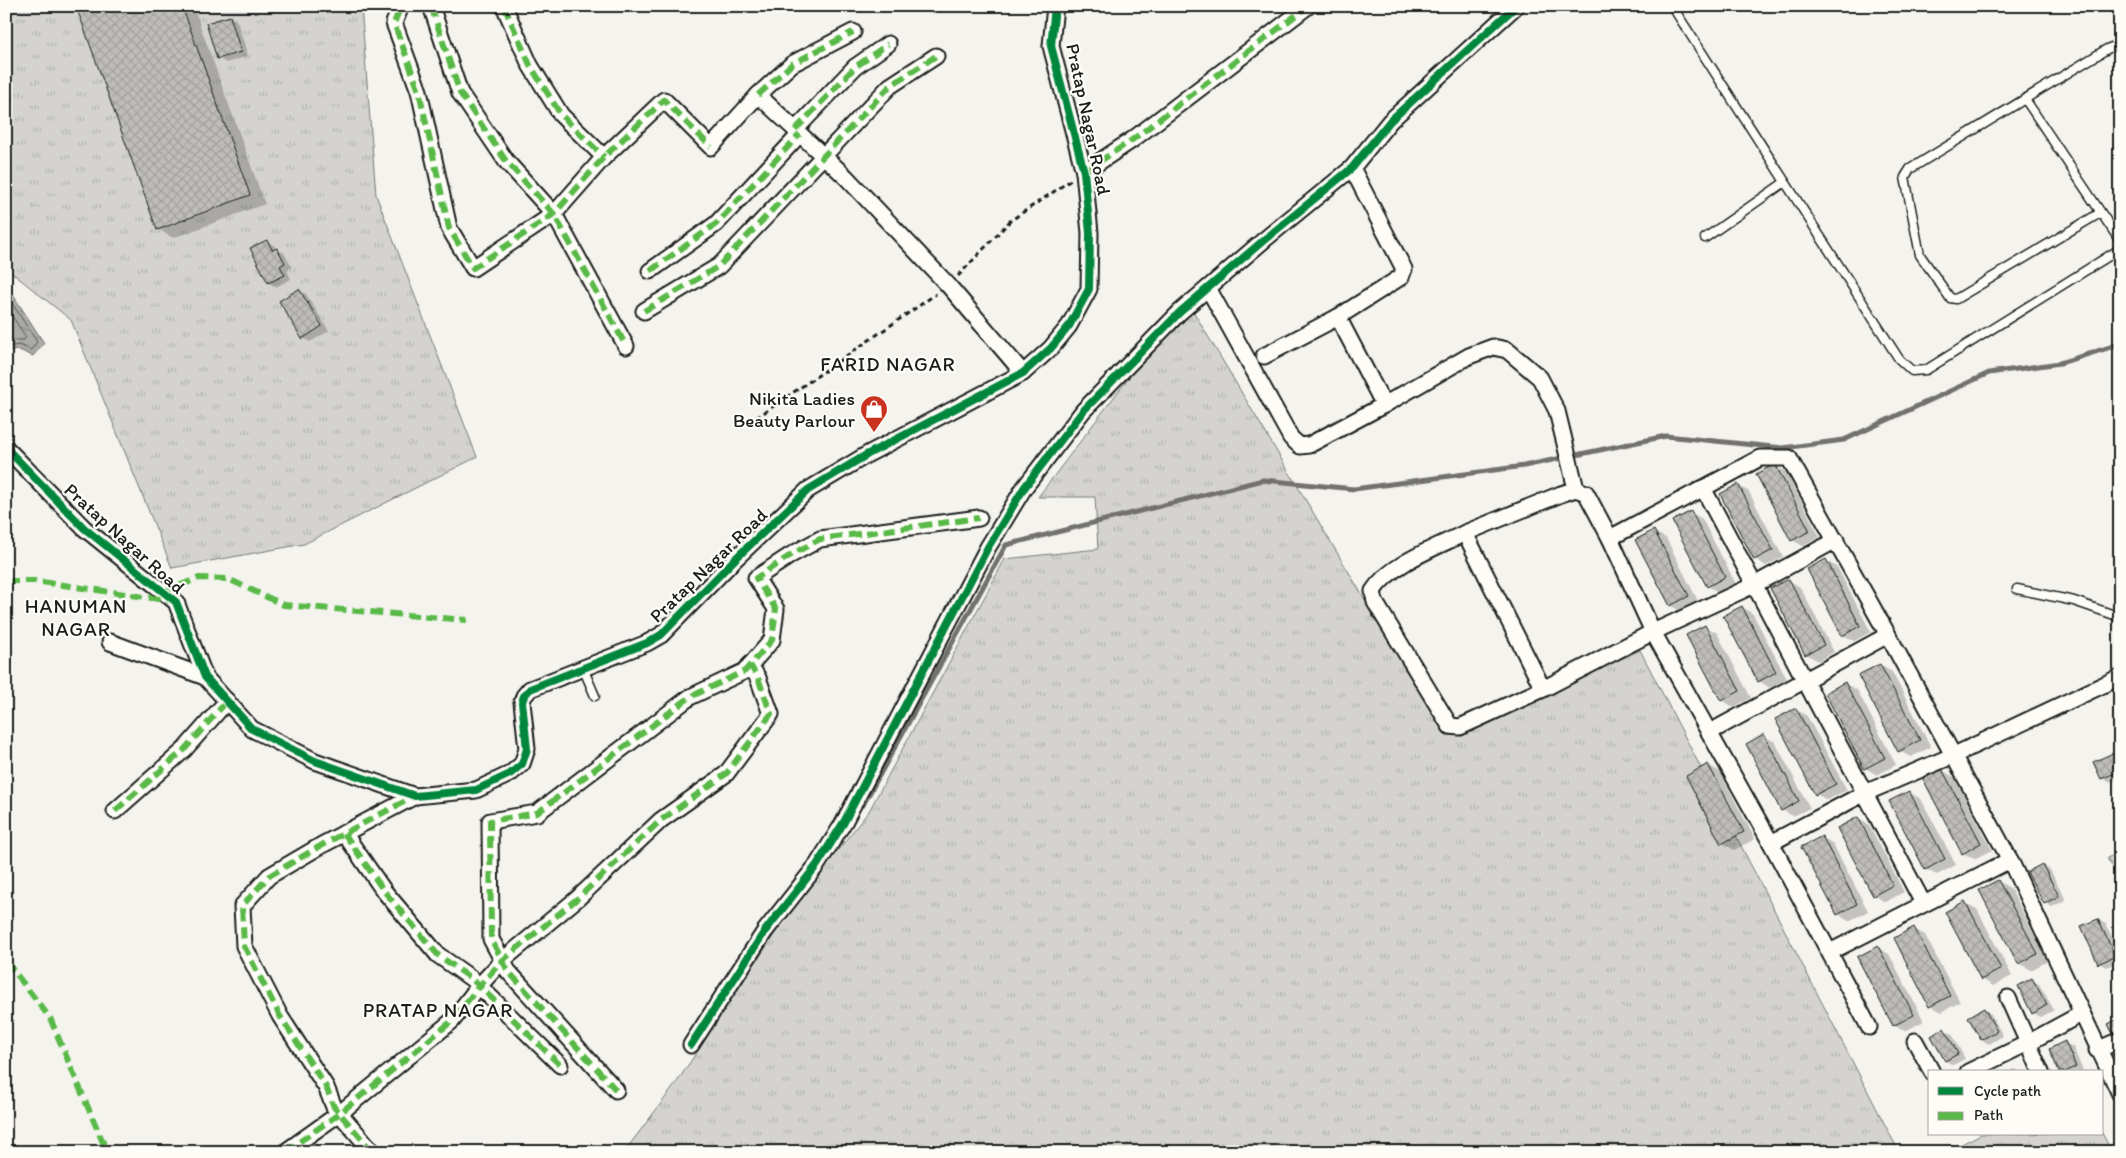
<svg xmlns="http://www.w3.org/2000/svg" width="2126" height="1158" viewBox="0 0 2126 1158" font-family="Itim,sans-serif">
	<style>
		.grass { fill: url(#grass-tufts); stroke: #787876 }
		.park { fill: url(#park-dots); stroke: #787876 }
		.water { fill: url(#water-ripples); stroke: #72716f }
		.shadow { fill: #0003 }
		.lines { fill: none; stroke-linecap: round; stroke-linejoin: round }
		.shore { stroke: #555553; stroke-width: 1 }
		.stream { stroke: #72716f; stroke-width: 5 }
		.building { fill: url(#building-cross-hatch); stroke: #1c1c1c }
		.lane-casing { stroke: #1c1c1c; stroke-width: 11 }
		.street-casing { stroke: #1c1c1c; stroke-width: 19 }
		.path { stroke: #1c1c1c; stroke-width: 3; stroke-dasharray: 5 4; stroke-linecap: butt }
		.lane { stroke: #fdfcf7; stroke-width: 8 }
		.street { stroke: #fdfcf7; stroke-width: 15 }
		.quiet { stroke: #58b947; stroke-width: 6; stroke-dasharray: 12 6; stroke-linecap: butt }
		.cycleway-casing { stroke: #fdfcf7; stroke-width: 11 }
		.cycleway { stroke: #00873e; stroke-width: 8 }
		.labels { text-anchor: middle; stroke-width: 4.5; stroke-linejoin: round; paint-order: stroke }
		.street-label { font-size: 19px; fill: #1c1c1c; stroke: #fdfcf7 }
		.poi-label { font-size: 19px; fill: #1c1c1c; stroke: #fdfcf7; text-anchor: end }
		.neighbourhood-label { font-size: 20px; letter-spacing: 1px; fill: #1c1c1c; stroke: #fdfcf7 }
	</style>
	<defs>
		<pattern id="grass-tufts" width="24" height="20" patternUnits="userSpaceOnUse" patternTransform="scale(1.25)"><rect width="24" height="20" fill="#d4d3cf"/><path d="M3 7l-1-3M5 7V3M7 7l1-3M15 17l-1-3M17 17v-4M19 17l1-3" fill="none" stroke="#b5b5b1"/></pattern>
		<pattern id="park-dots" width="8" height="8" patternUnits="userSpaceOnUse" patternTransform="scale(1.25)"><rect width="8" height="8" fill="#d4d3cf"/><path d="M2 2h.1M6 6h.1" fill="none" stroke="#b5b5b1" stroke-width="1.8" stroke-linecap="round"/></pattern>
		<pattern id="water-ripples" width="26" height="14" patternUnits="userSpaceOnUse" patternTransform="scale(1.25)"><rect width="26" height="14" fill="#abaaa6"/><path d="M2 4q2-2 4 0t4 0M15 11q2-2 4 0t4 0" fill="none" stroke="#8a8a86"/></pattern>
		<pattern id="building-cross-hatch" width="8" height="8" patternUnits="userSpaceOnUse" patternTransform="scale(1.25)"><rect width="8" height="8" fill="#bebdba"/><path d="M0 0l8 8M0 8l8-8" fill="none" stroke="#a3a29f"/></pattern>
	</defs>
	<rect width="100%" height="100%" fill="#f4f3ee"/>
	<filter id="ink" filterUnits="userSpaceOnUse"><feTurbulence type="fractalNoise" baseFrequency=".02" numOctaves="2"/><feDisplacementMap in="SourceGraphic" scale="10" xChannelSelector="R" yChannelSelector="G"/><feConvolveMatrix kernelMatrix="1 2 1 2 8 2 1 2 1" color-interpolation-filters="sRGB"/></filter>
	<g filter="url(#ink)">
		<g class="grass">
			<path d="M6 6H361L376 195 477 457 304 544 172 568 71 320 6 268Z"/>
			<path d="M1187 301 1447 737 1640 650 1899 1152H624L675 1085 791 909 869 811 1005 559 1098 549 1095 497H1038Z"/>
			<path d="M2102 1133 2112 1152H1946L1981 1134Z"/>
		</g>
		<path class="park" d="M2120 852V881L2107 858Z"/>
		<path class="water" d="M6 284 44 343 33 356 19 350 6 352Z"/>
		<g class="shadow">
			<path d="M77 6H193L265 204 173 238 158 229Z"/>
			<path d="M230 17 237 21 248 56 226 63 218 58Z"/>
			<path d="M267 241 274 245 276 249 284 253 292 267 287 270 291 279 276 287 269 283 252 249Z"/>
			<path d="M299 290 306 294 329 331 310 342 303 338Z"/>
			<path d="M1775 466 1786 472 1820 537 1803 546 1792 540Z"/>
			<path d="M1738 485 1749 492 1783 557 1766 566 1755 559Z"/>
			<path d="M1691 512 1702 519 1736 584 1719 593 1708 586Z"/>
			<path d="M1654 532 1666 538 1699 603 1683 612 1671 606 1637 541Z"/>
			<path d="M1826 561 1837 567 1871 632 1854 641 1843 635Z"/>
			<path d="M1789 580 1800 587 1834 652 1818 661 1806 654Z"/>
			<path d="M1742 607 1753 614 1787 679 1770 688 1759 681Z"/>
			<path d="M1705 627 1717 633 1751 698 1733 707 1722 700Z"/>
			<path d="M1880 665 1892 672 1931 747 1911 757 1899 751Z"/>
			<path d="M1845 684 1857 690 1896 765 1877 775 1865 768Z"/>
			<path d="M1796 709 1807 716 1847 790 1827 800 1816 794Z"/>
			<path d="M1764 736 1775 742 1810 808 1793 816 1782 810Z"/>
			<path d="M2120 751V778L2109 782 2102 778Z"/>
			<path d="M1708 765 1720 772 1755 839 1734 850 1722 843Z"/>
			<path d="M1942 770 1954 777 1992 850 1974 859 1963 853Z"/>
			<path d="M1909 792 1921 799 1956 865 1937 875 1925 869Z"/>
			<path d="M1858 818 1869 825 1904 892 1885 902 1874 895Z"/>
			<path d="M1822 837 1833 844 1868 911 1849 921 1838 914Z"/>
			<path d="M2042 865 2050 870 2066 900 2052 907 2045 903Z"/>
			<path d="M1998 881 2010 888 2048 961 2031 970 2019 963Z"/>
			<path d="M1965 903 1977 909 2012 976 1993 986 1982 979Z"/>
			<path d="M2098 920 2106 924 2120 956 2117 963 2106 967 2099 963Z"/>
			<path d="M1914 929 1925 935 1960 1002 1942 1012 1930 1006Z"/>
			<path d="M1878 948 1889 954 1924 1021 1905 1031 1894 1025Z"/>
			<path d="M2032 980 2039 984 2054 1010 2041 1017 2033 1013Z"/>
			<path d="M1984 1009 1991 1014 2003 1036 1989 1044 1982 1040 1969 1017Z"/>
			<path d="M1944 1030 1952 1034 1965 1059 1953 1065 1946 1061Z"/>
			<path d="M2065 1043 2073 1047 2083 1071 2061 1072Z"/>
			<path d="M2015 1069 2020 1072H2009Z"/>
		</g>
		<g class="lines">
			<g class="shore">
				<path d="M6 294 37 342 31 350 19 345 6 347"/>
				<path d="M6 307 26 337 24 340H6"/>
			</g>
			<path class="stream" d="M863 805 1006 545 1263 480 1354 489 1524 466 1666 436 1783 448 1844 440 1989 373 2060 363 2120 344"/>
		</g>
		<g class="building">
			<path d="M76 6H182L250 195 157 230Z"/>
			<path d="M230 16 241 52 217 59 206 23Z"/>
			<path d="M267 240 272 250 277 248 285 263 280 266 285 275 268 283 250 248Z"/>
			<path d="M299 289 322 326 302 339 279 301Z"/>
			<path d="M1775 464 1810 531 1791 541 1756 474Z"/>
			<path d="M1738 484 1773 550 1754 560 1720 494Z"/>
			<path d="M1691 511 1725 577 1707 587 1672 521Z"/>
			<path d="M1654 530 1689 596 1670 606 1635 540Z"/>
			<path d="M1826 559 1860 626 1842 636 1807 569Z"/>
			<path d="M1789 579 1824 645 1805 655 1770 588Z"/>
			<path d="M1742 606 1776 672 1758 682 1723 616Z"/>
			<path d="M1705 625 1740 691 1721 701 1686 635Z"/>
			<path d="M1880 664 1920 740 1898 752 1858 675Z"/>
			<path d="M1845 682 1885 758 1864 769 1825 693Z"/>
			<path d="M1796 708 1836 784 1815 795 1775 719Z"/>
			<path d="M1764 734 1799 801 1781 811 1746 744Z"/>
			<path d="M2120 750V771L2101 779 2093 762Z"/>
			<path d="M1708 764 1744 832 1721 844 1686 776Z"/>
			<path d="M1942 769 1981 843 1962 854 1923 779Z"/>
			<path d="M1909 791 1945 859 1925 870 1889 801Z"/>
			<path d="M1858 817 1893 885 1873 896 1837 828Z"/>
			<path d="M1822 836 1857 904 1837 915 1801 847Z"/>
			<path d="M2042 864 2059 896 2044 904 2027 872Z"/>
			<path d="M1998 880 2038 954 2018 964 1979 890Z"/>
			<path d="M1965 901 2001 969 1981 980 1945 912Z"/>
			<path d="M2098 919 2115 956 2098 964 2081 926Z"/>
			<path d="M1914 927 1950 996 1929 1007 1894 938Z"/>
			<path d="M1878 946 1914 1015 1893 1026 1857 957Z"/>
			<path d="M2120 955V971L2113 958Z"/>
			<path d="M2032 978 2047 1005 2032 1014 2018 986Z"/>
			<path d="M1984 1008 1997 1031 1981 1040 1968 1017Z"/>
			<path d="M2120 1018V1036L2115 1038 2108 1024Z"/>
			<path d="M1944 1028 1958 1054 1945 1061 1931 1036Z"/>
			<path d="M2065 1041 2076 1067 2065 1072H2059L2049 1049Z"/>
		</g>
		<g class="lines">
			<g class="lane-casing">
				<g id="lane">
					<path d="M1672 6 1899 359 1912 371 1926 370 2120 249"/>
					<path d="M2025 99 2120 241"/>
					<path d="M2100 213 1956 299 1950 298 1920 255 1905 177 1910 169 2107 49 2120 44"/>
					<path d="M1705 238 1785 182"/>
					<path d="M2017 589 2074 601 2120 617"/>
					<path d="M583 668 595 696"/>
				</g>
			</g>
			<g class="street-casing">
				<g id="street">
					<path d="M431 6 460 93 506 161 554 214 626 346"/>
					<path d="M504 6 530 65 561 115 604 157"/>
					<path d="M399 11 394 23 419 91 449 228 473 268 554 214 604 157 664 100 711 147 758 95 846 177 948 285 1023 373"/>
					<path d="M758 95 792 64 853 32"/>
					<path d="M795 130 855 67 888 44"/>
					<path d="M1084 172 1132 140 1308 6"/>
					<path d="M650 271 716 224 800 134"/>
					<path d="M1208 288 1291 438 1300 446 1309 445 1384 405 1469 356 1493 347 1507 350 1540 378 1557 411 1576 489"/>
					<path d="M644 311 719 266 890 86 936 56"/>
					<path d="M1338 317 1384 405"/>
					<path d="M1264 356 1338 317 1401 277 1404 269 1352 168"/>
					<path d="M6 448 84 528 176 602 205 677 252 729 315 761 415 796 476 790 510 774 522 764 527 749 522 702 524 696 530 689 647 643 661 635 735 559 808 490 868 454 1023 373 1051 348 1069 326 1089 289 1090 233 1084 172 1051 46 1055 6"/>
					<path d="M1703 488 1923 903"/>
					<path d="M1465 533C1437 547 1390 564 1373 591L1375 602 1450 726 1460 727 1543 689"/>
					<path d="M1610 538 1760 458H1789L1888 635 2010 860 2120 1094"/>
					<path d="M1836 540 1754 585 1653 632 1543 689 1465 533 1561 494 1576 489 1586 493 1610 538 1653 632 1771 843 1869 1027"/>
					<path d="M110 642 205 677"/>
					<path d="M1710 732 1888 635"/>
					<path d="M115 811 184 750 227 701"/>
					<path d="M344 833 384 891 438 955 472 979 560 1065"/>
					<path d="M1771 843 1865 793 1952 756 2120 677"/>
					<path d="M1830 952 2010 860"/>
					<path d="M2008 998 2041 1072"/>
					<path d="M1915 1041 1932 1072"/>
					<path d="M691 1045 765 931 817 865 844 822 988 547 1024 488 1083 411 1180 312 1264 240 1352 168 1390 121 1516 6"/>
					<path d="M2097 1050 2120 1040"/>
					<path d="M1968 1072 2028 1043 2081 1014"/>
					<path d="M616 1090 508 971 491 939 490 821 537 813 690 697 745 671 772 640 776 609 756 578 791 555 820 539 979 518"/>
					<path d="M285 1152 340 1113 452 1021 479 986 503 960 578 898 661 820 726 774 771 714 758 678 750 665"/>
					<path d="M373 1152 334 1107 326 1087 280 1016 244 946 242 906 269 876 322 845 415 796"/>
				</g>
			</g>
			<g class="path">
				<path d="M958 276 1010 221 1071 180"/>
				<path d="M749 423 936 294"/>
			</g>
			<use href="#lane" class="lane"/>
			<use href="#street" class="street"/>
			<g class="quiet">
				<path d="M431 6 460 93 506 161 554 214 626 346"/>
				<path d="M504 6 530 65 561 115 604 157"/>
				<path d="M399 11 394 23 419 91 449 228 473 268 554 214 604 157 664 100 711 147"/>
				<path d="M758 95 792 64 853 32"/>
				<path d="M795 130 855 67 888 44"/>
				<path d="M1084 172 1132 140 1308 6"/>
				<path d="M650 271 716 224 800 134"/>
				<path d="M644 311 719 266 890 86 936 56"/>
				<path d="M6 581H35L173 601"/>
				<path d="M163 592 199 578 228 579 284 605 467 620"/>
				<path d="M115 811 184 750 227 701"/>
				<path d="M344 833 384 891 438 955 472 979 560 1065"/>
				<path d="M6 961 50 1018 107 1152"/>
				<path d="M616 1090 508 971 491 939 490 821 537 813 690 697 745 671 772 640 776 609 756 578 791 555 820 539 979 518"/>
				<path d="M285 1152 340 1113 452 1021 479 986 503 960 578 898 661 820 726 774 771 714 758 678 750 665"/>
				<path d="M373 1152 334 1107 326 1087 280 1016 244 946 242 906 269 876 322 845 415 796"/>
			</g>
			<g class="cycleway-casing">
				<g id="cycleway">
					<path d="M6 448 84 528 176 602 205 677 252 729 315 761 415 796 476 790 510 774 522 764 527 749 522 702 524 696 530 689 647 643 661 635 735 559 808 490 868 454 1023 373 1051 348 1069 326 1089 289 1090 233 1084 172 1051 46 1055 6"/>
					<path d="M691 1045 765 931 817 865 844 822 988 547 1024 488 1083 411 1180 312 1264 240 1352 168 1390 121 1516 6"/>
				</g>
			</g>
			<use href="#cycleway" class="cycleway"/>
		</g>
	</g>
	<defs>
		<g id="shop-pin" transform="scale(1.4375)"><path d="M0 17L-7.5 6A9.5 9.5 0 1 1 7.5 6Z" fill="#c8321e" stroke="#fdfcf7"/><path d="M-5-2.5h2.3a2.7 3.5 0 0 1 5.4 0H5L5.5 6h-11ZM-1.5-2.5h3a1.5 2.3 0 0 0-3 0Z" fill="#fff"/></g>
	</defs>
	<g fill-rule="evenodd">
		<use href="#shop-pin" x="874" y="409"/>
	</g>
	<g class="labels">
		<g class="street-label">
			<text transform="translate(1089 119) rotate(78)" y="7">Pratap Nagar Road</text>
			<text transform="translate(125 538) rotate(42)" y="7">Pratap Nagar Road</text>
			<text transform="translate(708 565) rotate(-44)" y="7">Pratap Nagar Road</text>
		</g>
		<g class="poi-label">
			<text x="855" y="405">Nikita Ladies<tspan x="855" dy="22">Beauty Parlour</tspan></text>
		</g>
		<g class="neighbourhood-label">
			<text x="888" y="371">FARID NAGAR</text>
			<text x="76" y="613">HANUMAN<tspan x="76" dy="23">NAGAR</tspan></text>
			<text x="438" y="1017">PRATAP NAGAR</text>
		</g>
	</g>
	<rect width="2126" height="1158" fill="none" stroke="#fdfcf7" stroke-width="25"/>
	<rect x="12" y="12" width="2101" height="1133" fill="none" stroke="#1c1c1c" stroke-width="2" filter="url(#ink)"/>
	<rect x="1928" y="1070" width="175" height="65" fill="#fdfcf7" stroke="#a3a29f"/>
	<rect x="1938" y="1087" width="25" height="8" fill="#00873e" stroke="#a3a29f"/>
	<text x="1974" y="1096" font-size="15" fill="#1c1c1c">Cycle path</text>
	<rect x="1938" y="1112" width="25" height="8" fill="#58b947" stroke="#a3a29f"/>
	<text x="1974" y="1120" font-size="15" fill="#1c1c1c">Path</text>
</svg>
